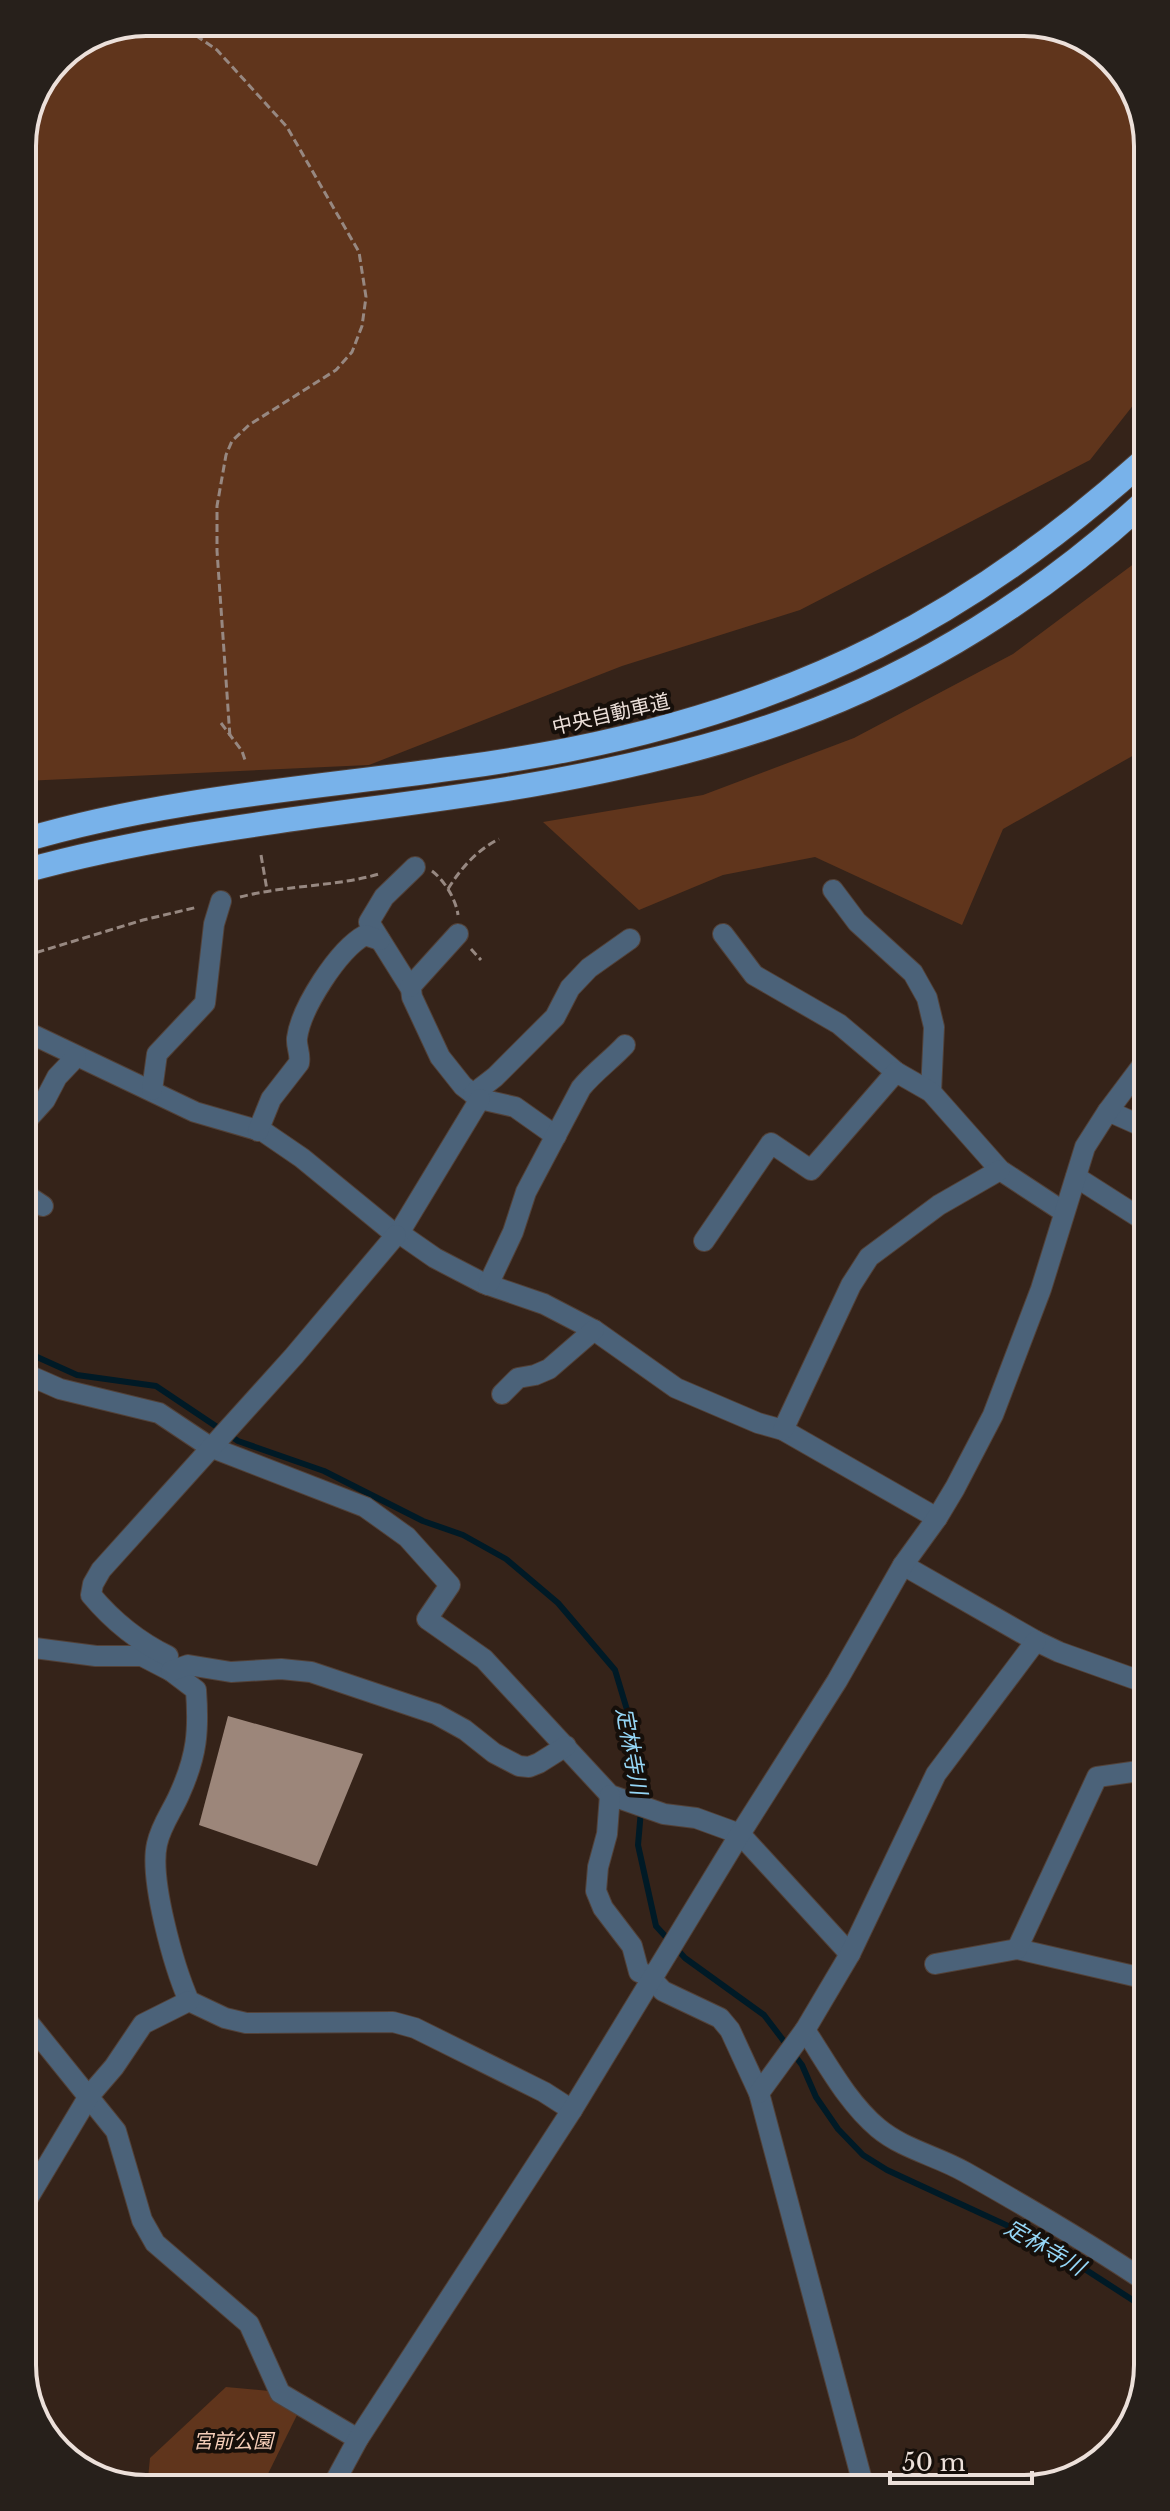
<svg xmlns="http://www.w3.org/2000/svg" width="1170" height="2511" viewBox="0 0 1170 2511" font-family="'Libre Baskerville','Noto Sans JP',serif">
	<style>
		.green { fill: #60351c }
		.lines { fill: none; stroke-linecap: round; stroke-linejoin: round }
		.stream { stroke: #001a26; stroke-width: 6 }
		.building { fill: #9c867a }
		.minor-casing { stroke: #524138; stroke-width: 22 }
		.highway-casing { stroke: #524138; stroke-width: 26 }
		.path { stroke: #978881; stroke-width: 3; stroke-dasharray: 8 4; stroke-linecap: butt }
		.minor { stroke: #4b6279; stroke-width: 20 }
		.highway { stroke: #78b2ea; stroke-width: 24 }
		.labels { text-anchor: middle; stroke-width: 8; stroke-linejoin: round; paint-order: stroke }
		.street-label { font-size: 20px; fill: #ece0da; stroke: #160f0a }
		.park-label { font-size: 20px; font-style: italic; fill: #f5ceb9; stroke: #160f0a }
		.water-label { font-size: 22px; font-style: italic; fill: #95d6f6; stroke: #160f0a }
		.rim { fill: none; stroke: #ece0da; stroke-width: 4 }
	</style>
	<rect width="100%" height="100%" fill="#352319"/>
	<g class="green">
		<path d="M146 22H1033L1100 48 1141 106 1142 394 1090 460 800 610 622 666 369 765 24 781 22 138 59 58Z"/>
		<path d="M1143 557V750L1003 829 962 925 815 857 723 875 639 910 543 822 703 795 854 738 1013 654Z"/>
		<path d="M226 2387 269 2391 298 2413 261 2488 147 2489 150 2458Z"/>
	</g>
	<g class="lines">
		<path class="stream" d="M26 1352 77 1375 156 1386 238 1441 324 1471 423 1521 463 1535 506 1559 558 1603 615 1670 631 1723 636 1764 643 1787 638 1845 656 1926 685 1958 764 2015 802 2065 816 2097 838 2129 863 2155 887 2170 1043 2242 1148 2310"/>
	</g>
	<path class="building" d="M228 1716 363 1754 317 1866 199 1825Z"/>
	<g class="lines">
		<g class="minor-casing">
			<g id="minor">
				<path d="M415 867 384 897 369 922 411 989 412 997 440 1057 463 1086 480 1099 515 1107 556 1136"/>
				<path d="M833 890 857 922 913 973 927 998 934 1027 931 1092"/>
				<path d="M723 934 754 975 839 1024 896 1072"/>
				<path d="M410 987 458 934"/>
				<path d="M25 1031 195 1112 264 1132 302 1158 396 1235 399 1233 435 1258 483 1283 544 1304 594 1330 676 1388 758 1423 783 1430 937 1518"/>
				<path d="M152 1090 157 1054 205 1003 214 924 221 901"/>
				<path d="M473 1094 495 1077 555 1017 570 988 589 968 630 939"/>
				<path d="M1108 1111 1144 1127"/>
				<path d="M25 1122 45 1100 57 1077 76 1057"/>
				<path d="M258 1131 271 1099 299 1063C301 1054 296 1047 297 1038 301 1008 338 950 365 935L380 940"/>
				<path d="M1076 1177 1145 1221"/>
				<path d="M25 1194 43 1206"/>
				<path d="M399 1233 480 1099"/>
				<path d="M704 1241 771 1143 811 1170 896 1072 931 1092 1000 1170 1064 1212"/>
				<path d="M488 1285 513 1232 526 1192 581 1088C594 1072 611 1060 625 1045"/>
				<path d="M26 1374 60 1389 159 1413 210 1447 365 1507 407 1537 450 1585 427 1619 484 1659 610 1795 664 1814 696 1818 740 1834 850 1954"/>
				<path d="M502 1394 518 1378 535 1375 549 1369 594 1330"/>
				<path d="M783 1430 851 1285 869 1257 939 1205 1000 1170"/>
				<path d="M903 1565 1036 1641 1059 1652 1146 1683"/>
				<path d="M27 1647 96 1656H142L171 1671 196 1690C199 1731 197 1755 180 1793 173 1810 161 1825 157 1844 149 1879 174 1967 189 2001L225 2018 246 2023 393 2022 415 2028 544 2092 572 2110"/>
				<path d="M168 1656C139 1642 112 1620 91 1595L93 1584 101 1570 294 1356 396 1235"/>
				<path d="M171 1671 188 1665 231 1672 281 1669 311 1672 436 1714 465 1730 494 1753 519 1766 529 1767 539 1763 566 1746"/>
				<path d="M610 1795 607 1834 598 1867 596 1891 603 1908 632 1946 639 1972 648 1975 663 1991 720 2018 730 2030 759 2093 863 2484"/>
				<path d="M1017 1949 1147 1979"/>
				<path d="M935 1964 1017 1949 1097 1777 1146 1770"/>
				<path d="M28 2022 116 2131 142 2220 155 2243 249 2324 280 2393 358 2439"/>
				<path d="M805 2030C827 2063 847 2102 878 2128 903 2149 937 2156 965 2172 1027 2207 1089 2243 1148 2283"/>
				<path d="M759 2093 805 2030 850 1954 936 1774 1036 1641"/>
				<path d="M28 2198 89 2096 114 2067 143 2024 189 2001"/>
				<path d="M332 2487 358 2439 572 2110 740 1834 837 1681 903 1565 937 1518 955 1488 993 1415 1041 1289 1085 1147 1108 1111 1144 1063"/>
			</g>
		</g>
		<g class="highway-casing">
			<g id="highway">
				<path d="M24 840C203 787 391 785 572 749 800 703 969 617 1142 462"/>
				<path d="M24 871C183 827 345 815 507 789 604 773 701 752 794 718 922 672 1042 595 1142 504"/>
			</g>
		</g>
		<g class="path">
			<path d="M176 22 217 50 287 127 359 252 366 297 362 326 352 352 336 370 249 425 232 441 226 455 217 506V551L230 737"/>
			<path d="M221 723 242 751 246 763"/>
			<path d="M261 855 267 890"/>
			<path d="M432 871C444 880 456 899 458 915"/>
			<path d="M448 889C461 868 477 850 499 839"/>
			<path d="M240 897C286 885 334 887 379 874"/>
			<path d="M471 949 481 960"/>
			<path d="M25 956 143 920 198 907"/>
		</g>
		<use href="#minor" class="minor"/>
		<use href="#highway" class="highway"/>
	</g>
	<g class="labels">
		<g class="street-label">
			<text transform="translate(611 714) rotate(-13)" y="7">中央自動車道</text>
		</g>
		<g class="park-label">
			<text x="233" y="2448">宮前公園</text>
		</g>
		<g class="water-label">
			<text transform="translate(632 1751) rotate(80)" y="8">定林寺川</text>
			<text transform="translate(1045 2247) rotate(30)" y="8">定林寺川</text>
		</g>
	</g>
	<path d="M0 0H1170V2511H0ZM146 36H1024A110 110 0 0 1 1134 146V2365A110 110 0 0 1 1024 2475H146A110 110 0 0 1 36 2365V146A110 110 0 0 1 146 36Z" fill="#27201b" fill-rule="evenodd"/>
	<path class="rim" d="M146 36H1024A110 110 0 0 1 1134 146V2365A110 110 0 0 1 1024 2475H146A110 110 0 0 1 36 2365V146A110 110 0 0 1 146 36Z"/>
	<path d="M890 2471v12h142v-12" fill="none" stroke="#ece0da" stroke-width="4"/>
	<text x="902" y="2471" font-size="24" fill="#ece0da" stroke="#160f0a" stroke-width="6" paint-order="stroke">50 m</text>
</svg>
